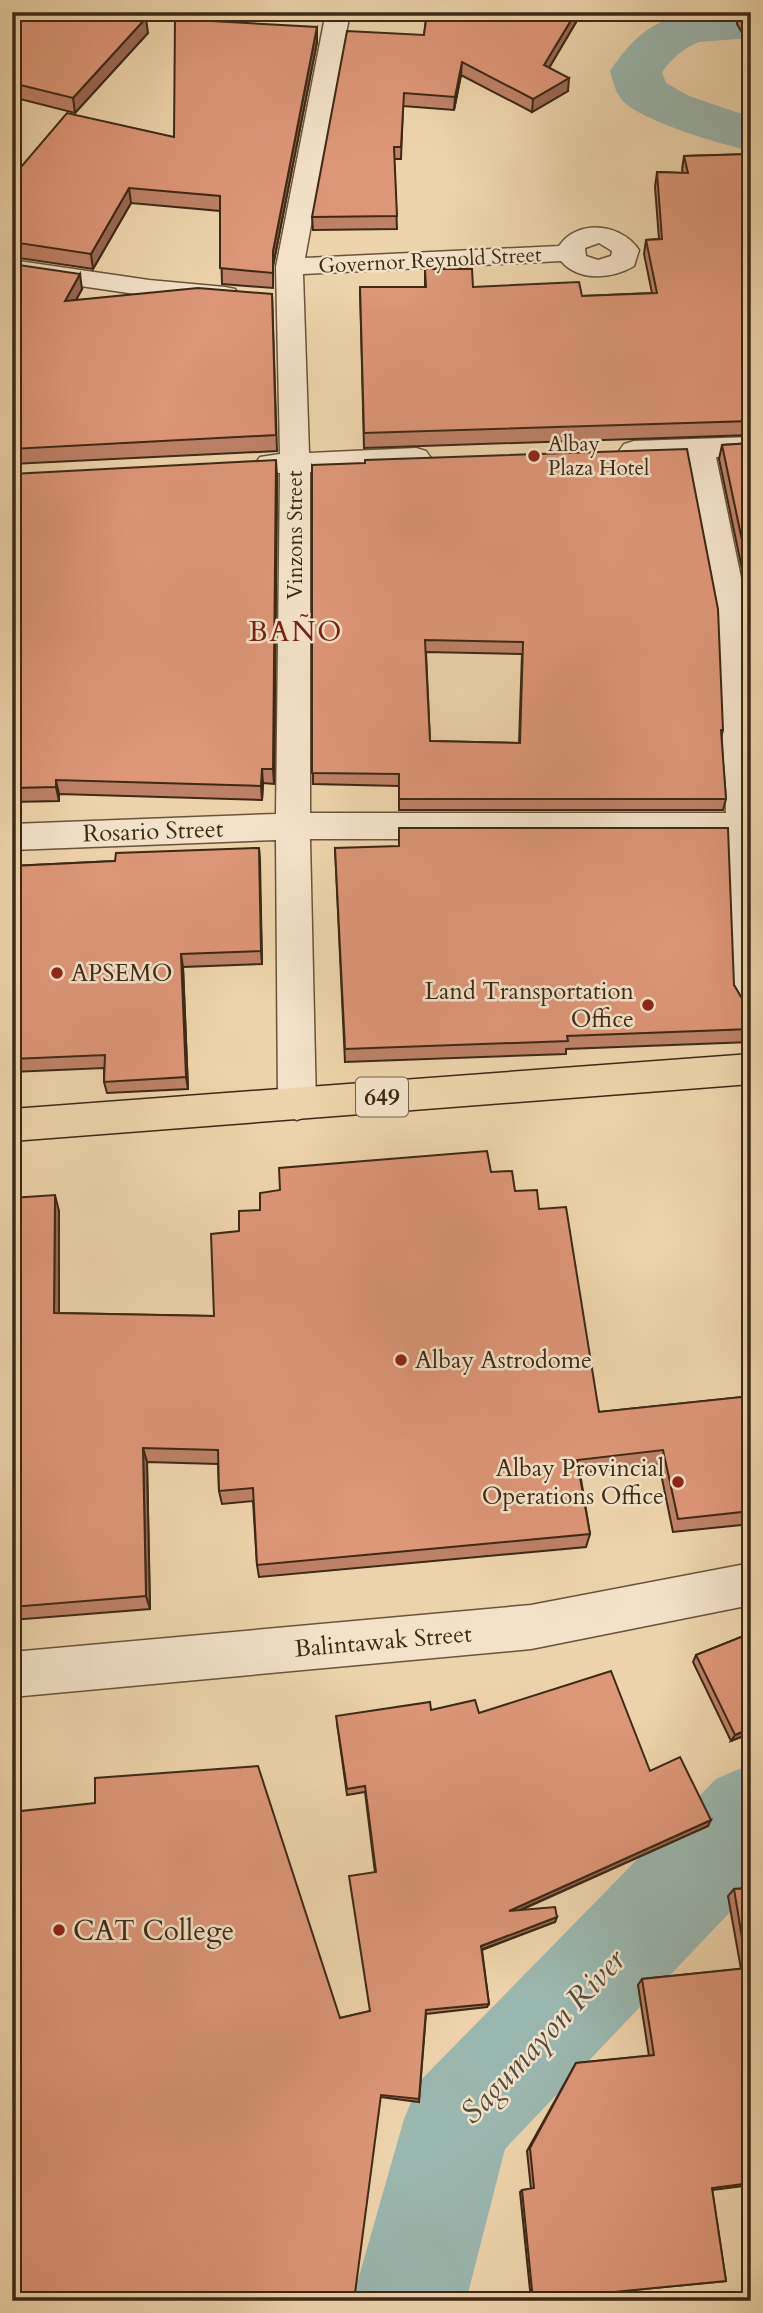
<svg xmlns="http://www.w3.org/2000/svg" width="763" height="2313" viewBox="0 0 763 2313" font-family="Cardo,serif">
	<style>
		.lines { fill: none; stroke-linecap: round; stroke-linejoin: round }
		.river { fill: #9ab7af; fill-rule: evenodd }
		.minor-casing { stroke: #69543a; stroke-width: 3 }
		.major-casing { stroke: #3d2915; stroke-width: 3 }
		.minor { fill: #f3e2c8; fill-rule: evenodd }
		.major { fill: #edd3ab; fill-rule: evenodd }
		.wall { fill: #bd8167; stroke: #3d2915; stroke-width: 2; fill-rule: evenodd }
		.shaded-wall { fill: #9a6954; stroke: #3d2915; stroke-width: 2 }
		.building { fill: #dc9678; stroke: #3d2915; stroke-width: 2; fill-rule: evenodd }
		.poi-dot { fill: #8f2418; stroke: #f3e2c8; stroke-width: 2.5 }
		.labels { text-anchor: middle; stroke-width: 5; stroke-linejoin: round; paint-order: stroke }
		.far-street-label { font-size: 21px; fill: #3d2915; stroke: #f3e2c8 }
		.far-poi-label { font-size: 21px; fill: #3d2915; stroke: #f3e2c8; text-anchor: start }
		.shield { fill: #f3e2c8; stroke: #74604b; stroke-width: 2 }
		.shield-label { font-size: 23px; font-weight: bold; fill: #3d2915 }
		.street-label { font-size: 24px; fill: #3d2915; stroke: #f3e2c8 }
		.poi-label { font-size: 24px; fill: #3d2915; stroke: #f3e2c8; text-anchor: start }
		.quarter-label { font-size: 28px; letter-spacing: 2px; fill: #7a1f14; stroke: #f3e2c8 }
		.near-poi-label { font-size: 28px; fill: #3d2915; stroke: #f3e2c8; text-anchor: start }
		.near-water-label { font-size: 32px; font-style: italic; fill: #544c3c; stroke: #f3e2c8 }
	</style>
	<rect width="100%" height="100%" fill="#edd3ab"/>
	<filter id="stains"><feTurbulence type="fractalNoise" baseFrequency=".00286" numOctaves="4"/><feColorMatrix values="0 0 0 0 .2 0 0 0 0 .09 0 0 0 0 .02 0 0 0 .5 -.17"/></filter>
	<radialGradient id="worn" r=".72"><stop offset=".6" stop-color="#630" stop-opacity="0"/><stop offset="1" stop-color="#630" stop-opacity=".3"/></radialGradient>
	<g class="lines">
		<g class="river">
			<path d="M694 12H751V38L699 42C684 48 672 58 662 72L666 83 689 96 751 117V151C721 144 643 122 623 101 615 93 613 81 610 71 635 35 651 21 694 12Z"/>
			<path d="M751 1764V1890L505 2149 466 2301H352L404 2119 420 2081 716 1779Z"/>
		</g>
		<g class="minor-casing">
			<g id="minor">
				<path d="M326 12H350L305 258 559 246C578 218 622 224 639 250L634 266C612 279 579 282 561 261L303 274 309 453 416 448 426 451 431 458 426 465 416 468 310 472V813H726L718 621 687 458 634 461 624 458 619 451 624 444 634 441 751 437V455L716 457 750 621 751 1013 738 1008 733 998 727 839H310L316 1104 310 1115 297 1120 284 1115 278 1104 276 840 12 850V824L276 814 280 473 260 471 255 464 260 457 280 454 276 267ZM599 243 612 251 611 256 598 260 586 256 585 248Z"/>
				<path d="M12 260 149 280 225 287 235 289 239 295 235 301 225 303 149 296 12 276Z"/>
				<path d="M751 1563V1605L531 1649 12 1697V1652L531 1605Z"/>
			</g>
		</g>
		<g class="major-casing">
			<path id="major" d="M751 1054V1084L12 1141V1109Z"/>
		</g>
		<use href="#minor" class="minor"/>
		<use href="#major" class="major"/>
	</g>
	<g class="wall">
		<path d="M12 12 131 17 148 33 75 113 12 97Z"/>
		<path d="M394 12H582L549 68 568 91 532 112 461 75 454 110 403 106 401 159H394L397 229 313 230 312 217 424 35 426 20Z"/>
		<path d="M738 12H743L751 16V48L737 24Z"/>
		<path d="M317 27V42L273 266V288L222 284 220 211 131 203 93 269 12 257V172L16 173 174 137Z"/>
		<path d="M751 154V435L364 448 360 287H425V269L473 287 582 296 652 293 644 254 646 240 659 239 655 187 657 172 683 173 682 170 684 156Z"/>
		<path d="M12 264 82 289 76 300 272 294 277 451 12 464Z"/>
		<path d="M751 443V612L719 459 722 445Z"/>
		<path d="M312 465 723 730 721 738 726 799 723 810H399V786L313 784ZM426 652 522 654 519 743 430 741Z"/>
		<path d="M12 474 277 475 274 784 263 783 262 800 59 794V801L12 802Z"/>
		<path d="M259 848 262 964 183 967 188 1089 107 1093 104 1082V1068L12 1072V866L115 861Z"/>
		<path d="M335 848 734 985 741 997 751 1001V1042L566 1049V1054L345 1062Z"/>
		<path d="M491 1172 539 1209 599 1412 751 1396V1524L673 1532 659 1464 580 1473 590 1534 586 1547 259 1577 257 1565 253 1501 222 1504 219 1491 218 1464 147 1462 150 1609 12 1620V1198L59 1211V1313L214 1316 239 1231 260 1210Z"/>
		<path d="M751 1633V1733L731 1741 693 1662 696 1655Z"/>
		<path d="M431 1710 479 1713 650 1771 708 1826 521 1910 557 1917 555 1922 482 1950 489 2004 487 2007 426 2014 419 2102 381 2097 340 2018 370 2011 375 1873 365 1792 347 1795 337 1723Z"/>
		<path d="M751 1888V2185L712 2190 726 2281 531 2300 520 2192 522 2190 531 2189 527 2151 576 2063 649 2056 638 1985 642 1979 741 1969 728 1896 734 1889Z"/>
	</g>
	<g class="shaded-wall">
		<path d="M125 12H131L132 22 121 16Z"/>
		<path d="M576 12H582L543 78 544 65Z"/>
		<path d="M146 18 148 33 75 113 73 98Z"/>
		<path d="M317 27V42L273 266V288V251Z"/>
		<path d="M462 62 461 75 454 110 455 97Z"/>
		<path d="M569 78 568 91 532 112 533 99Z"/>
		<path d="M129 188 131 203 93 269 91 254Z"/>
		<path d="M80 274 82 289 67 316 65 301Z"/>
		<path d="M276 460 277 475 274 784 273 769Z"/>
		<path d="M262 769 263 783 262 800 261 786Z"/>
		<path d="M56 780 59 794V801L56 787Z"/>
		<path d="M259 848 260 861 262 964 261 951Z"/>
		<path d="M181 954 183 967 188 1089 186 1077Z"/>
		<path d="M55 1195 59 1211V1328L54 1313Z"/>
		<path d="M143 1448 147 1462 150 1609 146 1596Z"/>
		<path d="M751 1728V1733L731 1741 735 1735Z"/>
		<path d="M711 1820 708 1826 508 1915 509 1911Z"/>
		<path d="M557 1917 555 1922 480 1950 481 1946Z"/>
	</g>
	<g class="building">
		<path d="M12 12H125L121 16 146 18 73 98 12 83Z"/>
		<path d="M427 12H576L544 65 569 78 533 99 462 62 455 97 404 93 401 147H394L397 216 312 217 347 31 424 35Z"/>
		<path d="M740 12H743L751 16V31Z"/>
		<path d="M175 19 317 27 273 251V273L220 268V196L129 188 91 254 12 242V172L16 173 67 113 174 137Z"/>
		<path d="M751 154V421L364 433 360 287H426L425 269H472L473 287 579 282 582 296 657 293 646 240 662 239 657 172 688 173 684 156Z"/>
		<path d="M12 264 80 274 65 301 198 288 272 294 276 435 12 449Z"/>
		<path d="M751 443V583L722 445Z"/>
		<path d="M687 449 718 609 723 730H721L726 799H399V774L312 773V465L365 463V460ZM425 640 523 642 520 743 430 741Z"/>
		<path d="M276 460 273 769H262L261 786 56 780V787L12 788V474Z"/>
		<path d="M399 828H728L734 985 741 997 751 1001V1029L567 1036 568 1041 345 1049 335 848 399 846Z"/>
		<path d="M259 848 261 951 181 954 186 1077 104 1082 105 1055 12 1059V866L115 861 116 853Z"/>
		<path d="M487 1151 491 1172 512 1171 515 1191 537 1190 539 1209 566 1207 599 1412 751 1396V1511L678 1519 663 1450 577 1460 590 1534 257 1565 253 1488 219 1491 218 1450 143 1448 146 1596 12 1607V1198L55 1195 54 1313 214 1316 211 1234 239 1231V1211L260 1210V1193L280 1190 279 1168Z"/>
		<path d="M751 1633V1728L735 1735 696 1655Z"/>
		<path d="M611 1671 650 1771 680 1757 711 1820 509 1911 555 1907 557 1917 481 1946 489 2004 426 2010 419 2099 381 2095 354 2301H12V1812L95 1803V1778L258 1766 340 2018 370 2011 349 1876 376 1872 365 1786 347 1789 336 1716 430 1702 431 1710 475 1700 479 1713Z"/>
		<path d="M751 1888V2183L712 2188 726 2281 533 2300 522 2190 534 2188 530 2148 576 2063 654 2055 642 1979 747 1968 734 1889Z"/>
	</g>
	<g class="poi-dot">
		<circle cx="534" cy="456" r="7"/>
		<circle cx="57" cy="973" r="7"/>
		<circle cx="648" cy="1005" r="7"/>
		<circle cx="401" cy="1360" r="7"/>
		<circle cx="678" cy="1482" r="7"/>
		<circle cx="59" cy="1930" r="7"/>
	</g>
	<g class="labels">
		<g class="far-street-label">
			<text transform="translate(430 260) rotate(-3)" y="7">Governor Reynold Street</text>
			<text transform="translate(295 535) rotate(-90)" y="7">Vinzons Street</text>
		</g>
		<g class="far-poi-label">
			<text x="548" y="451">Albay<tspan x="548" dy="24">Plaza Hotel</tspan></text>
		</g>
		<rect class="shield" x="356" y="1077.5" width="52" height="39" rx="5"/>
		<g class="shield-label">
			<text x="382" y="1105">649</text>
		</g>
		<g class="street-label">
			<text transform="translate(153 831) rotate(-2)" y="8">Rosario Street</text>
			<text transform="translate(383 1641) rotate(-5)" y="8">Balintawak Street</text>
		</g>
		<g class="poi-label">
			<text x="71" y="981">APSEMO</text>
			<text x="634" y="999" text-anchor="end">Land Transportation<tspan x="634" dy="28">Office</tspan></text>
			<text x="415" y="1368">Albay Astrodome</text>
			<text x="664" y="1476" text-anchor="end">Albay Provincial<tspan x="664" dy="28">Operations Office</tspan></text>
		</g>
		<g class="quarter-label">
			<text x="296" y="641">BAÑO</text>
		</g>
		<g class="near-poi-label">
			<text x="73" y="1940">CAT College</text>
		</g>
		<g class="near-water-label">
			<text transform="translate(542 2036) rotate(-47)" y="11">Sagumayon River</text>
		</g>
	</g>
	<rect width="763" height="2313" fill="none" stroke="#edd3ab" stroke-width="42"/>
	<rect x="14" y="14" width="735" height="2285" fill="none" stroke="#3d2915" stroke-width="3.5"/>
	<rect x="21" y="21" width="721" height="2271" fill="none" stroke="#3d2915" stroke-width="2"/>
	<rect width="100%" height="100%" filter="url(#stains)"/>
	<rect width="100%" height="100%" fill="url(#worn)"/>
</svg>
